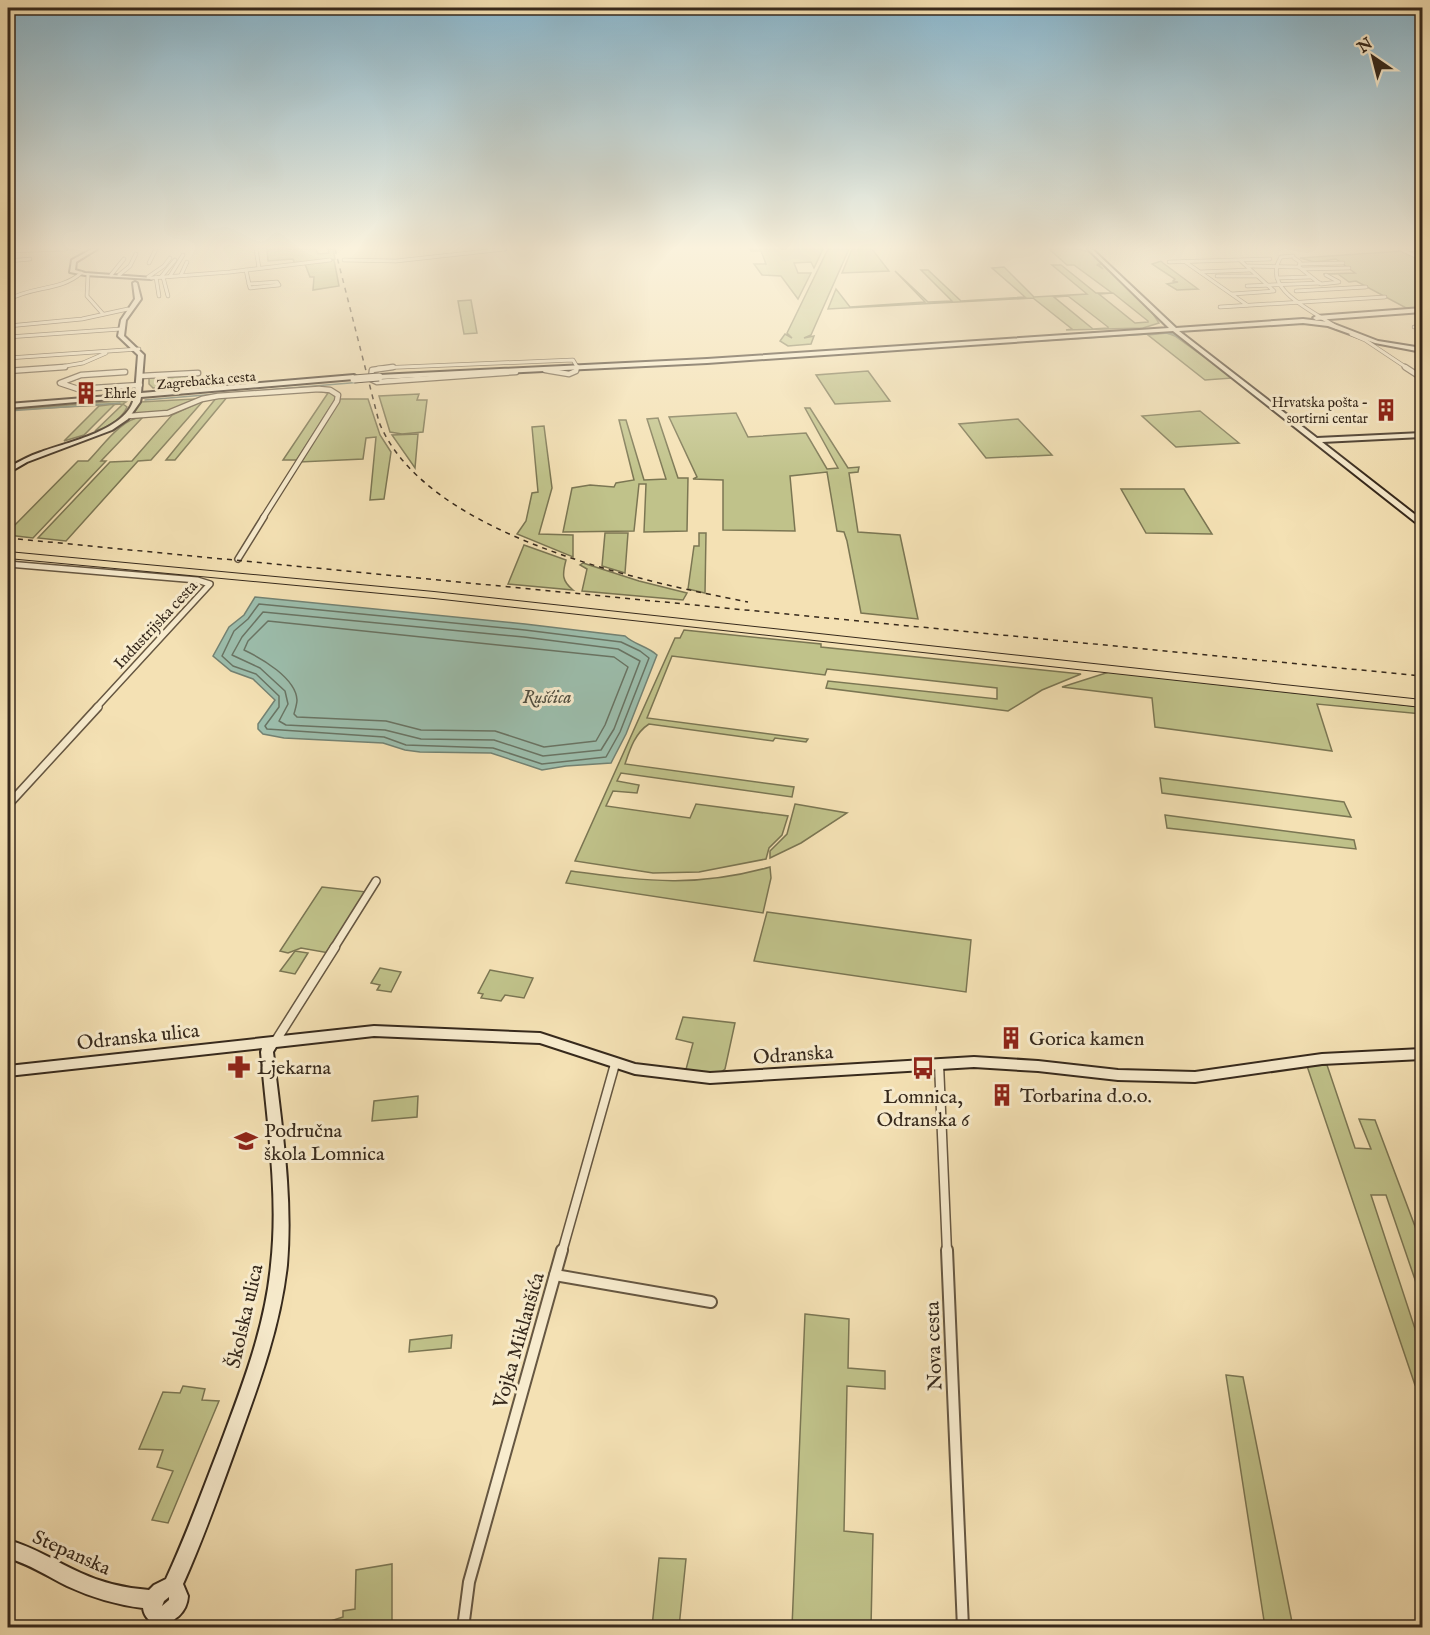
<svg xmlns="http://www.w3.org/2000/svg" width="1430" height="1635" viewBox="0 0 1430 1635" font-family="'IM FELL English',serif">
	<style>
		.green { fill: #c0c28a; stroke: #7b7653; stroke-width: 1.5; fill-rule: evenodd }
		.water { fill: #9cbead; stroke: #738273; stroke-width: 1.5 }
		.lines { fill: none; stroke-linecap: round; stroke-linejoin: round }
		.shore { stroke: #697464; stroke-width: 1.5 }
		.stream { stroke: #738273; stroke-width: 1.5 }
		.street-far5-casing { stroke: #665742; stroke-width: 4.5 }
		.street-far4-casing { stroke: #665742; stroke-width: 7 }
		.street-far3-casing { stroke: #665742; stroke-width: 8 }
		.street-far2-casing { stroke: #665742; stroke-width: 10 }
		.street-far1-casing { stroke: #665742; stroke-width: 11 }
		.street-casing { stroke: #665742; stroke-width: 14 }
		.secondary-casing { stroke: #36291c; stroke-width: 4 }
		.highway-casing { stroke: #36291c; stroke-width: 2 }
		.street-far5 { stroke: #f8ecce; stroke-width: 3 }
		.street-far4 { stroke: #f8ecce; stroke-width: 4.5 }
		.street-far3 { stroke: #f8ecce; stroke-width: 5 }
		.street-far2 { stroke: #f8ecce; stroke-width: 7 }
		.street-far1 { stroke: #f8ecce; stroke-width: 8 }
		.street { stroke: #f8ecce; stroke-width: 10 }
		.secondary { fill: #f8ecce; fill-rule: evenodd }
		.highway { fill: #f4e1b4; fill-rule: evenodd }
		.rail { stroke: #36291c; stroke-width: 1.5; stroke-dasharray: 5 5; stroke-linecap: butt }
		.secondary-bridge-casing { stroke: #36291c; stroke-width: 9; stroke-linecap: butt }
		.secondary-bridge { stroke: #f8ecce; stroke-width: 7 }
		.labels { text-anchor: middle; stroke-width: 6; stroke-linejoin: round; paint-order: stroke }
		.far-street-label { font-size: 14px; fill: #36291c; stroke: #f8ecce }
		.far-poi-label { font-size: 14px; fill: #36291c; stroke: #f8ecce; text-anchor: start }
		.street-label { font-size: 16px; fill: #36291c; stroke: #f8ecce }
		.water-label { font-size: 18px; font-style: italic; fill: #504e40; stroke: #f8ecce }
		.near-street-label { font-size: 20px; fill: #36291c; stroke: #f8ecce }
		.near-poi-label { font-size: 20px; fill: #36291c; stroke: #f8ecce; text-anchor: start }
	</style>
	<rect width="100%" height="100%" fill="#f4e1b4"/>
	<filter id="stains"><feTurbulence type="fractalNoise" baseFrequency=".00333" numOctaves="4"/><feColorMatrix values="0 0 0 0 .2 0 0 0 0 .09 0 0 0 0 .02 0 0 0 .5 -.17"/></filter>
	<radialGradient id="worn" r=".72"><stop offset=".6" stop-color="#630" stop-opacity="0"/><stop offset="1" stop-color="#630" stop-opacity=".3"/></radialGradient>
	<g class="green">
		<path d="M267 249H316L318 254 329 253 328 249H333L335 259 295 265 293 259 268 261Z"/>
		<path d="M750 249H823L814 268 811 262 794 263 798 273H811L798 299 781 276 762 275 754 264H766L761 251H751Z"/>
		<path d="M828 249H849L811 335 804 338 814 336 811 344 788 346 780 341 785 334 792 338 787 333Z"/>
		<path d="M852 249H872L889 271 842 273Z"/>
		<path d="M1049 249C1072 249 1084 245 1102 261L1097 265 1103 269 1099 265 1104 263 1149 308 1159 323 1143 328 1066 330 1072 329 1033 298 828 309 836 289 850 307 925 302 895 271 928 302 952 301 921 270H928L961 301 1025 297 992 268 1004 267 1034 297 1087 294 1052 265H1061L1096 293H1112L1074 265H1067ZM1113 293 1148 321V322L1135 323 1099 294ZM1068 296 1108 327V328L1093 329 1054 297Z"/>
		<path d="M1403 251 1422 261V308L1408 309 1356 281 1349 282 1338 274H1323L1355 273 1336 259 1315 262 1300 258Z"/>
		<path d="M334 260 339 286 313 290 314 277H310L305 264Z"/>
		<path d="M1161 261 1163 263 1198 289 1177 290 1167 284 1178 282 1173 281 1175 279 1152 264Z"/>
		<path d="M471 300 477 333 464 334 458 301Z"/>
		<path d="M1167 333 1175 336 1233 378 1205 380 1148 335Z"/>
		<path d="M868 371 890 401 835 404 816 375Z"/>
		<path d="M195 374 188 385 153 388 149 384V377Z"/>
		<path d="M316 390 331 392 336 398 297 460H283L328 393 316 391 228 396 175 460H166L217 397Z"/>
		<path d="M419 394 417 400H427L423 432 402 434 390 432 379 396Z"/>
		<path d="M194 399C183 413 150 415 134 413L140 402Z"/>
		<path d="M340 399H368L380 435 391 452 384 499 370 500 376 437 366 438 363 459 300 462Z"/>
		<path d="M204 400 151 460 138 461 66 541 38 538 110 462 132 461 172 415Z"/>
		<path d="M118 401 126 402 123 404 127 407C121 420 108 427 95 431L123 404 8 410Z"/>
		<path d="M115 404 84 435 64 441 99 406Z"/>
		<path d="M805 408H810L848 468 859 467 858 472 849 473 858 532 900 535 918 619 861 613 847 541 844 532 837 531 827 472 790 476 795 531 723 530V480L693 479 697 477 669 417 736 413 748 437 806 433 827 469 838 468Z"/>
		<path d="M1200 411 1239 443 1176 447 1142 416Z"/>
		<path d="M143 417 101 461H106L33 538 8 535V532L78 461H88C103 446 121 418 143 417Z"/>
		<path d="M658 418 678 478H688L687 531 644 532 646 484H639L634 531 563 532 572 488 590 485 614 487 616 483 634 480 619 420H626L644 480 666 479 647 419Z"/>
		<path d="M1018 419 1052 455 986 458 959 424Z"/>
		<path d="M544 426 552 488 539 534 573 535V557L517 534 526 521 532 493 538 492 532 427Z"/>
		<path d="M418 434 415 468 392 435Z"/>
		<path d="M1121 489H1184L1212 534 1146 533Z"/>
		<path d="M605 533H628L625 573 602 566Z"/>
		<path d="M699 533H706L705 593 688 589 694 546H699Z"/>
		<path d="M524 545 566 560C562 575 562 581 573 590L508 584Z"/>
		<path d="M583 563 639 581 687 593 683 600 582 591 587 569 580 565Z"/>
		<path d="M684 630 821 644V647L1081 674 1042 690 1008 711 826 688 828 681 997 699V688L827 669 825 675 672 656 647 718 808 739 806 742 775 738 773 741 649 724C635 733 630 749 625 764L794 787 792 797 621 773 617 781 639 785 637 793 613 791 606 806 690 818 696 804 788 816 782 835 769 848 766 859 699 872 653 873 575 861 675 638H680Z"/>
		<path d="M1109 672 1422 707V714L1317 704 1332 751 1155 727 1152 698 1062 687Z"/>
		<path d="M1160 778 1344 802 1351 817 1162 793Z"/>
		<path d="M795 804 847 813 801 843 770 858V851L787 834Z"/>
		<path d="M1165 815 1354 840 1356 849 1167 828Z"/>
		<path d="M770 867 771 878 763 913 566 883 571 871C647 881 695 888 770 867Z"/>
		<path d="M322 887 367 892 329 953 301 948 288 953 280 951Z"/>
		<path d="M767 912 971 940 966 992 754 961Z"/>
		<path d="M295 951 308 953 295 974 280 971Z"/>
		<path d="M380 968 401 972 391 992 377 990 380 985 371 983Z"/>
		<path d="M490 970 533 978 524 998 505 995 501 1001 481 998 483 994 478 993Z"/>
		<path d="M683 1017 735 1023 725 1069 717 1075 685 1073 693 1043 676 1039Z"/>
		<path d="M1327 1065 1355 1148 1371 1149 1359 1119 1375 1120 1422 1245V1300L1386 1195H1371L1422 1350V1386L1415 1385 1307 1066Z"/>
		<path d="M418 1096 417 1117 372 1121 374 1101Z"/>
		<path d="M805 1314 849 1319 848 1368 885 1371V1389L847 1386 844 1531 873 1534 871 1627H792Z"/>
		<path d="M452 1335 451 1348 409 1352 410 1340Z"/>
		<path d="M1226 1375 1243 1377 1293 1627H1265Z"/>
		<path d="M183 1386 205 1389 202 1400 219 1401 168 1523 152 1520 173 1471 157 1467 163 1450 139 1449 163 1392 180 1393Z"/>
		<path d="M659 1558 686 1559 679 1627H652Z"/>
		<path d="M392 1564V1627H312L343 1617V1611L355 1609 356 1570Z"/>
	</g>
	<path class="water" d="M255 597 525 624 625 636C635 645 647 646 657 655L626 734 611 763 566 766 542 770 491 753 420 752 405 750 383 743 284 738 263 734 258 729V724L275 700 253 679 231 671 213 656 229 627 244 615Z"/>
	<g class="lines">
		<g class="shore">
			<path d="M259 604 525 630 621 642 640 651 649 658 620 732 606 757 542 764 493 748 406 745 384 737 267 729 265 726 279 707V696L256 674 233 666 222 656 234 631 248 619Z"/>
			<path d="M263 612 524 637 618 649 640 661 614 729 601 750 543 756 494 740 421 739 385 730 286 725 279 721 288 704 285 691 260 668 232 655 242 637Z"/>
			<path d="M268 621 614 657 628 667 605 725 596 741 544 747 495 731 421 730 386 721 297 717 294 714C295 710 297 704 297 700 296 678 261 658 244 650L248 641Z"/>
		</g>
		<g class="stream">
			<path d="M630 367 1164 333 1173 334 1184 341"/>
			<path d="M145 400 362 382"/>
			<path d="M8 411 120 403"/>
		</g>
		<g class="street-far5-casing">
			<g id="street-far5">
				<path d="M256 249 259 268"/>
				<path d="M1400 249 1422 259"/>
				<path d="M1405 250 1422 249"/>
				<path d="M8 251 66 249"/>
				<path d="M1293 256 1281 257C1260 290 1314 311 1336 327"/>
				<path d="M1294 258 1300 262 1299 267 1319 283"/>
				<path d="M344 260 396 261 505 249"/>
				<path d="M8 261 30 259"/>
				<path d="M1184 261 1247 305"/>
				<path d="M1169 262 1270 259"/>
				<path d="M149 263 156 249"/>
				<path d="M1301 264 1343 263"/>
				<path d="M1248 266 1299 267"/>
				<path d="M1302 269 1349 268"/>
				<path d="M246 270 249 284"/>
				<path d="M1200 272 1250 270"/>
				<path d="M88 275 87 296 103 314"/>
				<path d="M111 275 124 259"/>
				<path d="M119 275 130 266 136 254"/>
				<path d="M181 275 187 262"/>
				<path d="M170 276 183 255"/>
				<path d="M1217 276H1257"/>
				<path d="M148 277 164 266 170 258"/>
				<path d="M156 277 159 296"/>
				<path d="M161 277 175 260"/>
				<path d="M163 277 168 296"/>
				<path d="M151 278 230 272 330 260"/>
				<path d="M1277 278 1310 277"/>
				<path d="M277 282 279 285 250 288 249 284Z"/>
				<path d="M1321 284 1339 282 1326 275"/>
				<path d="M1247 286 1320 283"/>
				<path d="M1296 291 1366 287"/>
				<path d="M1232 294 1274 291 1241 261"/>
				<path d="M8 300C31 286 61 291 81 273"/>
				<path d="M1220 307 1385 297"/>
				<path d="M8 326 82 319 128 309"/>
				<path d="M1414 327H1422"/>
				<path d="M1351 334 1365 340 1407 368"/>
				<path d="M8 337 121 329"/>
				<path d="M8 358 139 349"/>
				<path d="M54 368 83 363 106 353"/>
				<path d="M378 368 573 360 576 365"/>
			</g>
		</g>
		<g class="street-far4-casing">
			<g id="street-far4">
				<path d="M393 367 372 370 371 379 377 382 516 372"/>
				<path d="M1405 367 1422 378"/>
				<path d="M545 370 569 374 576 371 577 367"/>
				<path d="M8 371 65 367"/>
				<path d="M125 372 81 375 60 383 78 389 140 385"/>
				<path d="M141 376 198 373"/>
				<path d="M129 416 168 413 202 399 218 396 319 389 330 390 338 395 337 401 263 518"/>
			</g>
		</g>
		<g class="street-far3-casing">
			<g id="street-far3">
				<path d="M238 559 264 517"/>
				<path d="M8 564 197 580 210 584 96 708"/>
			</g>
		</g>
		<g class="street-far2-casing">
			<g id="street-far2">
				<path d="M8 805 98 707"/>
				<path d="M334 948 376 881"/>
			</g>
		</g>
		<g class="street-far1-casing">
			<g id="street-far1">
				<path d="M275 1042 335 947"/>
				<path d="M939 1064 947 1252"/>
				<path d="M562 1252 615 1064"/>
			</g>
		</g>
		<g class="street-casing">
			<g id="street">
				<path d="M947 1250 963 1628"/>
				<path d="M555 1275 711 1302"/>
				<path d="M168 1615 171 1628"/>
				<path d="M463 1628 469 1582 562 1250"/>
			</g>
		</g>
		<g class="secondary-casing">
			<g id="secondary">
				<path d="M92 249H97L76 262 75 270 85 273 153 278 151 279 85 275 70 272 72 260Z"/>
				<path d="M1088 249H1092L1176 328 1303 319 1329 322 1378 341 1422 348V352L1375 343 1328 326 1303 323 1179 331 1317 438 1422 433V437L1322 442 1422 520V525H1419L1173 331 707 363 379 379 376 377 379 375 707 359 1169 328Z"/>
				<path d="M135 282 137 283 141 299 126 320 124 336 144 355 141 393 354 375 357 377 354 379 141 397 140 402 128 419 112 430 27 462 8 473V468C18 462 29 456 41 452 67 442 129 430 134 397L8 408V404L135 394 138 355 118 336 121 320 135 299 133 283Z"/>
				<path d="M1422 308V312L1316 320 1313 318 1316 316Z"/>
				<path d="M374 1026 540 1033 635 1064 710 1073 974 1057 1038 1061 1118 1070 1195 1072 1322 1054 1422 1049V1059L1322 1064 1195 1082 1118 1080 1038 1071 974 1067 710 1083 635 1074 540 1043 374 1036 276 1047 273 1052C281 1122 293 1194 287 1265 280 1330 256 1392 234 1453 218 1497 202 1542 183 1584L188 1596C187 1613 174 1623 158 1625 150 1622 144 1617 143 1608 116 1605 91 1597 67 1586 47 1576 29 1564 8 1558V1540C34 1547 56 1562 81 1573 102 1583 125 1588 149 1590L154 1585 166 1579C186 1536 202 1492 219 1448 241 1389 265 1329 271 1265 279 1194 267 1123 261 1052L262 1048 8 1076V1066ZM169 1597V1600L162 1606 164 1601Z"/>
			</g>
		</g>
		<g class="highway-casing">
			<path id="highway" d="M8 552 434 592 1422 700V707L434 598 8 558Z"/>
		</g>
		<use href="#street-far5" class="street-far5"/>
		<use href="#street-far4" class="street-far4"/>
		<use href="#street-far3" class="street-far3"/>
		<use href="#street-far2" class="street-far2"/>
		<use href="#street-far1" class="street-far1"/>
		<use href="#street" class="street"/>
		<use href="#secondary" class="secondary"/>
		<use href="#highway" class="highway"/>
		<g class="rail">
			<path d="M335 249 379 422C425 536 640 581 748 602"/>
			<path d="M8 538 1422 676"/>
		</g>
		<g class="secondary-bridge-casing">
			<path id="secondary-bridge" d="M354 379 379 377"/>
		</g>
		<use href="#secondary-bridge" class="secondary-bridge"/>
	</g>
	<linearGradient id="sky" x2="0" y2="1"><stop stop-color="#89b8d0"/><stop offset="0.52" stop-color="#faf2dd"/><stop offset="1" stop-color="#faf2dd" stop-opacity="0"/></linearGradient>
	<rect width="1430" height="477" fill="url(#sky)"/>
	<defs>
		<g id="building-bare" transform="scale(1.8)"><path d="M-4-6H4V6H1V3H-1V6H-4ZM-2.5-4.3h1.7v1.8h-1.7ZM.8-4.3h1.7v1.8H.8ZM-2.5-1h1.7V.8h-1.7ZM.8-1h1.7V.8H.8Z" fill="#8f2418" stroke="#f8ecce" stroke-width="2.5" paint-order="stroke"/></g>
		<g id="pharmacy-bare" transform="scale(1.8)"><path d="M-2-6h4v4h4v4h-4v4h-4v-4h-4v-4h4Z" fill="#8f2418" stroke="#f8ecce" stroke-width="2.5" paint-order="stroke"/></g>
		<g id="bus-bare" transform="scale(1.8)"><path d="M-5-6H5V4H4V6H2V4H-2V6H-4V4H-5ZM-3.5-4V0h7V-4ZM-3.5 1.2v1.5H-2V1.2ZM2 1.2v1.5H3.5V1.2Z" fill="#8f2418" stroke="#f8ecce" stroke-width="2.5" paint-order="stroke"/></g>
		<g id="school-bare" transform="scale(1.8)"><path d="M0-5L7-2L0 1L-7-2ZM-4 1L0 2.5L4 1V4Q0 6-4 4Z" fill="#8f2418" stroke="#f8ecce" stroke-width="2.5" paint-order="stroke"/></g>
	</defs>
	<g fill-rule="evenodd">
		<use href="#building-bare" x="86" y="393"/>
		<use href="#building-bare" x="1386" y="410"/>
		<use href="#building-bare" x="1011" y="1038"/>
		<use href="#pharmacy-bare" x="239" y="1067"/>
		<use href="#bus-bare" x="923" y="1068"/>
		<use href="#building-bare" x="1002" y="1095"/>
		<use href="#school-bare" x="246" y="1141"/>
	</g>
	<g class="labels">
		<g class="far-street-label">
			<text transform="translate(206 380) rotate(-5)" y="5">Zagrebačka cesta</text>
		</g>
		<g class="far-poi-label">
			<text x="104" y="398">Ehrle</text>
			<text x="1368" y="407" text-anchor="end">Hrvatska pošta -<tspan x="1368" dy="16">sortirni centar</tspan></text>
		</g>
		<g class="street-label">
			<text transform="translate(155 624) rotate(-47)" y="6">Industrijska cesta</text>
		</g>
		<g class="water-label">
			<text x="547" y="703">Rušćica</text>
		</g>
		<g class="near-street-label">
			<text transform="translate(138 1036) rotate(-6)" y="7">Odranska ulica</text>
			<text transform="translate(793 1054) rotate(-4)" y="7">Odranska</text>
			<text transform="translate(244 1316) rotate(-77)" y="7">Školska ulica</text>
			<text transform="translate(518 1340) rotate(-74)" y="7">Vojka Miklaušića</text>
			<text transform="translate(933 1346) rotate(-92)" y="7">Nova cesta</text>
			<text transform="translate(72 1552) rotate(24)" y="7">Stepanska</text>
		</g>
		<g class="near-poi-label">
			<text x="1029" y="1045">Gorica kamen</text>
			<text x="257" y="1074">Ljekarna</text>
			<text x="1020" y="1102">Torbarina d.o.o.</text>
			<text x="923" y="1103" text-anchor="middle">Lomnica,<tspan x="923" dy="23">Odranska 6</tspan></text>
			<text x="264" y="1137">Područna<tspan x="264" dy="23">škola Lomnica</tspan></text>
		</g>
	</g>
	<rect width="1430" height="1635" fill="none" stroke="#f4e1b4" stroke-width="30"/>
	<rect x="9" y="9" width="1412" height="1617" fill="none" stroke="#36291c" stroke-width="3"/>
	<rect x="15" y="15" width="1400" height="1605" fill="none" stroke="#36291c" stroke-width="1.5"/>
	<g transform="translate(1373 57) rotate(325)" stroke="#f8ecce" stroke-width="4.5" paint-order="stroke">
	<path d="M0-4.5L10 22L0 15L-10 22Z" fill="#36291c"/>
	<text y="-9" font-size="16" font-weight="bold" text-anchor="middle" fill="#36291c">N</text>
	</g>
	<rect width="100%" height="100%" filter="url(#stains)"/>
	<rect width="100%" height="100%" fill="url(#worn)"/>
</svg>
